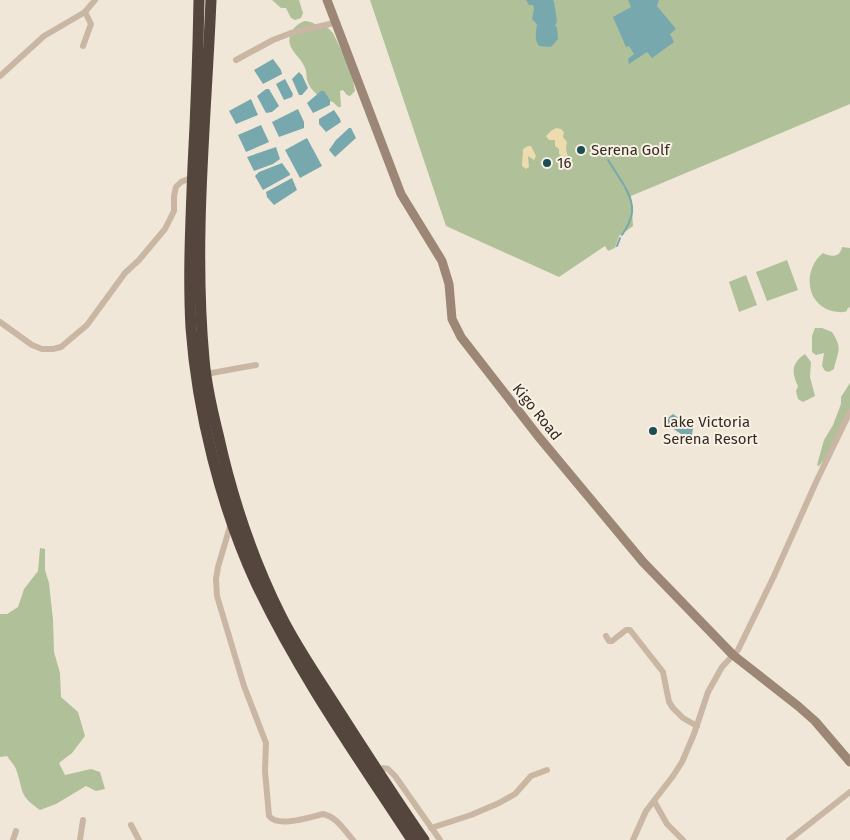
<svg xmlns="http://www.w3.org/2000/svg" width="850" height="840" viewBox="0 0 850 840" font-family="'Fira Sans',sans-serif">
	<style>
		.green { fill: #b0c098 }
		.sand { fill: #eddcad }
		.water { fill: #77a8ae }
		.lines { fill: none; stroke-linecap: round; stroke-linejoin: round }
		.stream { stroke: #77a8ae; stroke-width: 2 }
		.street { stroke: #c9b7a4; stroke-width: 6 }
		.secondary { stroke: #9c8675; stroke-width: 9 }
		.highway { stroke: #55463d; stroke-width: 11 }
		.poi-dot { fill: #1b4d55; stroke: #f9f1e4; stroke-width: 2 }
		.labels { text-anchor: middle; stroke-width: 4; stroke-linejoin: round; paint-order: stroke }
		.poi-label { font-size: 15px; fill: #342b26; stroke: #f9f1e4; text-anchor: start }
		.street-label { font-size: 15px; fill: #342b26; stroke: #f9f1e4 }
	</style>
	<rect width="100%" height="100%" fill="#f1e7d8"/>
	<g class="green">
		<path d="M272 0H299L303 13 301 18 295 20 291 18 286 8H281Z"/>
		<path d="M370 0H850V104L631 196 633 226 619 236 615 248 608 251 605 246 559 277 446 226Z"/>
		<path d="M305 21C315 22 319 28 328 28L333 33 351 70 355 91 350 96 347 95 343 90 340 91 341 107H338L333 102C322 100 310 91 307 80 306 76 307 72 305 68 301 56 284 48 291 34 294 27 298 23 305 21Z"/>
		<path d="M842 247 850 248V307L847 309V311C842 313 838 312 832 311 805 304 803 269 823 253 831 257 840 258 842 247Z"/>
		<path d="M787 260 798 290 767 301 756 272Z"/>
		<path d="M746 275 757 305 739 312 729 282Z"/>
		<path d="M815 328H822L832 332C843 349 838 351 834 369L829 372 825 371 822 366 824 353 816 355 812 352V336Z"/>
		<path d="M805 354 811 362 810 377 815 396 803 402 798 399 796 391 798 386C791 371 792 363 805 354Z"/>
		<path d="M850 383V412L828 455 819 466 817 465 824 440 833 425 841 404V397Z"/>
		<path d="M40 548 45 549V570L49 583 53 620 54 652 60 673 61 697 78 712 85 736 72 753 59 763 65 775 91 769 100 772 105 789 96 791 86 786 56 804 40 810C18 795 24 791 16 769 14 765 10 760 7 756L0 757V614H7L18 607 24 589 38 571Z"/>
	</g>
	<g class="sand">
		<path d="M556 128 561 129 564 132 563 137 567 142 566 149 569 162 565 166 561 164 563 157 559 154V149L555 146V140H549L546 136 551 131Z"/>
		<path d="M528 146H531L536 156 534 160 528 156 529 167 526 169 522 166 523 149Z"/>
	</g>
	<g class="water">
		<path d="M526 0H553L554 2 557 21 555 26 557 27 558 39 551 47 539 46C534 39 536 32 537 24L532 19 534 9 533 5H529Z"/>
		<path d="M628 0H659L657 6 676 29 670 34 674 42 652 58 647 52 629 64 628 59 634 54 629 46 626 47 613 17 631 7Z"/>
		<path d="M273 59 281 70 282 74 263 84 254 70Z"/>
		<path d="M299 72 302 75 308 88 302 95H299L292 79Z"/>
		<path d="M285 79 293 94 292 97 284 100 276 84Z"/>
		<path d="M266 89H269L279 106 272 112 266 113 257 96Z"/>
		<path d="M321 91H324L330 100V105L313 113 307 103Z"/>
		<path d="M251 99 258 115 236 124 229 111Z"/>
		<path d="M298 109 304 122V128L279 137 272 122Z"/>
		<path d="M334 110 340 119 341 122 326 132 319 124V119Z"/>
		<path d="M261 125 269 142 246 152 238 135Z"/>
		<path d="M349 128H351L356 138 335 157 329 150 336 140Z"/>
		<path d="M307 138 322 166 300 178 285 150Z"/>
		<path d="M276 147 280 159 273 164 254 171 247 157Z"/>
		<path d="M282 163 290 174V175L263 190 255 176 259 172Z"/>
		<path d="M292 178 297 190 274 205 267 197 266 192Z"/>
		<path d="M673 414 693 428 692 435H688L687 438 666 424 669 417Z"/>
	</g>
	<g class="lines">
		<g class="stream">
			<path d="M608 160 624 185"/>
			<path d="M622 235C634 217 636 207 625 187"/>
			<path d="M617 246 620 238"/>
		</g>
		<g class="street">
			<path d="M83 46 91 24 85 12"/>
			<path d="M236 60 273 40 291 33 334 23"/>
			<path d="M0 76 44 36 85 12 95 0"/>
			<path d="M0 322 32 345 42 349H53L61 347 87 325 125 273 139 260 165 229 174 211V196L176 187 181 182 193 177"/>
			<path d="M206 374 256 365"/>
			<path d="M231 523 218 567 216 579 217 596 244 686 266 743 265 771 269 816C278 828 310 817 323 814 337 817 344 830 353 840"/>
			<path d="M606 636 609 641H612L626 630H630L663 672 669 702 673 708 683 718 697 726"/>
			<path d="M378 771 383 768 388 769 395 776 440 840"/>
			<path d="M654 801 667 824 683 840"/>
			<path d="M131 825 139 840"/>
			<path d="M431 828 471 815 499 803 515 794 531 776 547 770"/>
			<path d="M13 840 16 831"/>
			<path d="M80 840 83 820"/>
			<path d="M633 840 646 811 673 776 682 762 694 734 708 692 722 667 738 650 774 576 817 480 850 412"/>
			<path d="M789 840 850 792"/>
		</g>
		<path class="secondary" d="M327 0 401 194 442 261 449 284 452 319 461 337 538 436 643 562 733 655 798 706 815 721 850 762"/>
		<g class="highway">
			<path d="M199 0C198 55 196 111 193 166 191 220 188 273 191 328 197 411 221 507 256 583 299 674 357 756 412 840"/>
			<path d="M211 0C206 120 193 239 204 359 206 384 212 410 218 434 232 498 252 558 281 616 297 648 318 678 337 708 366 753 394 797 424 840"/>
		</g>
	</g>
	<g class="poi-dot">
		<circle cx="581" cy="150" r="5"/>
		<circle cx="547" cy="163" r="5"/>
		<circle cx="653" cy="431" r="5"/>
	</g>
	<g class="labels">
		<g class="poi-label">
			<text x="591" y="155">Serena Golf</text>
			<text x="557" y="168">16</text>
			<text x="663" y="427">Lake Victoria<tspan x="663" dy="17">Serena Resort</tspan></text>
		</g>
		<g class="street-label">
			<text transform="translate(537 412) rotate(51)" y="5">Kigo Road</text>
		</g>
	</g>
</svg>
